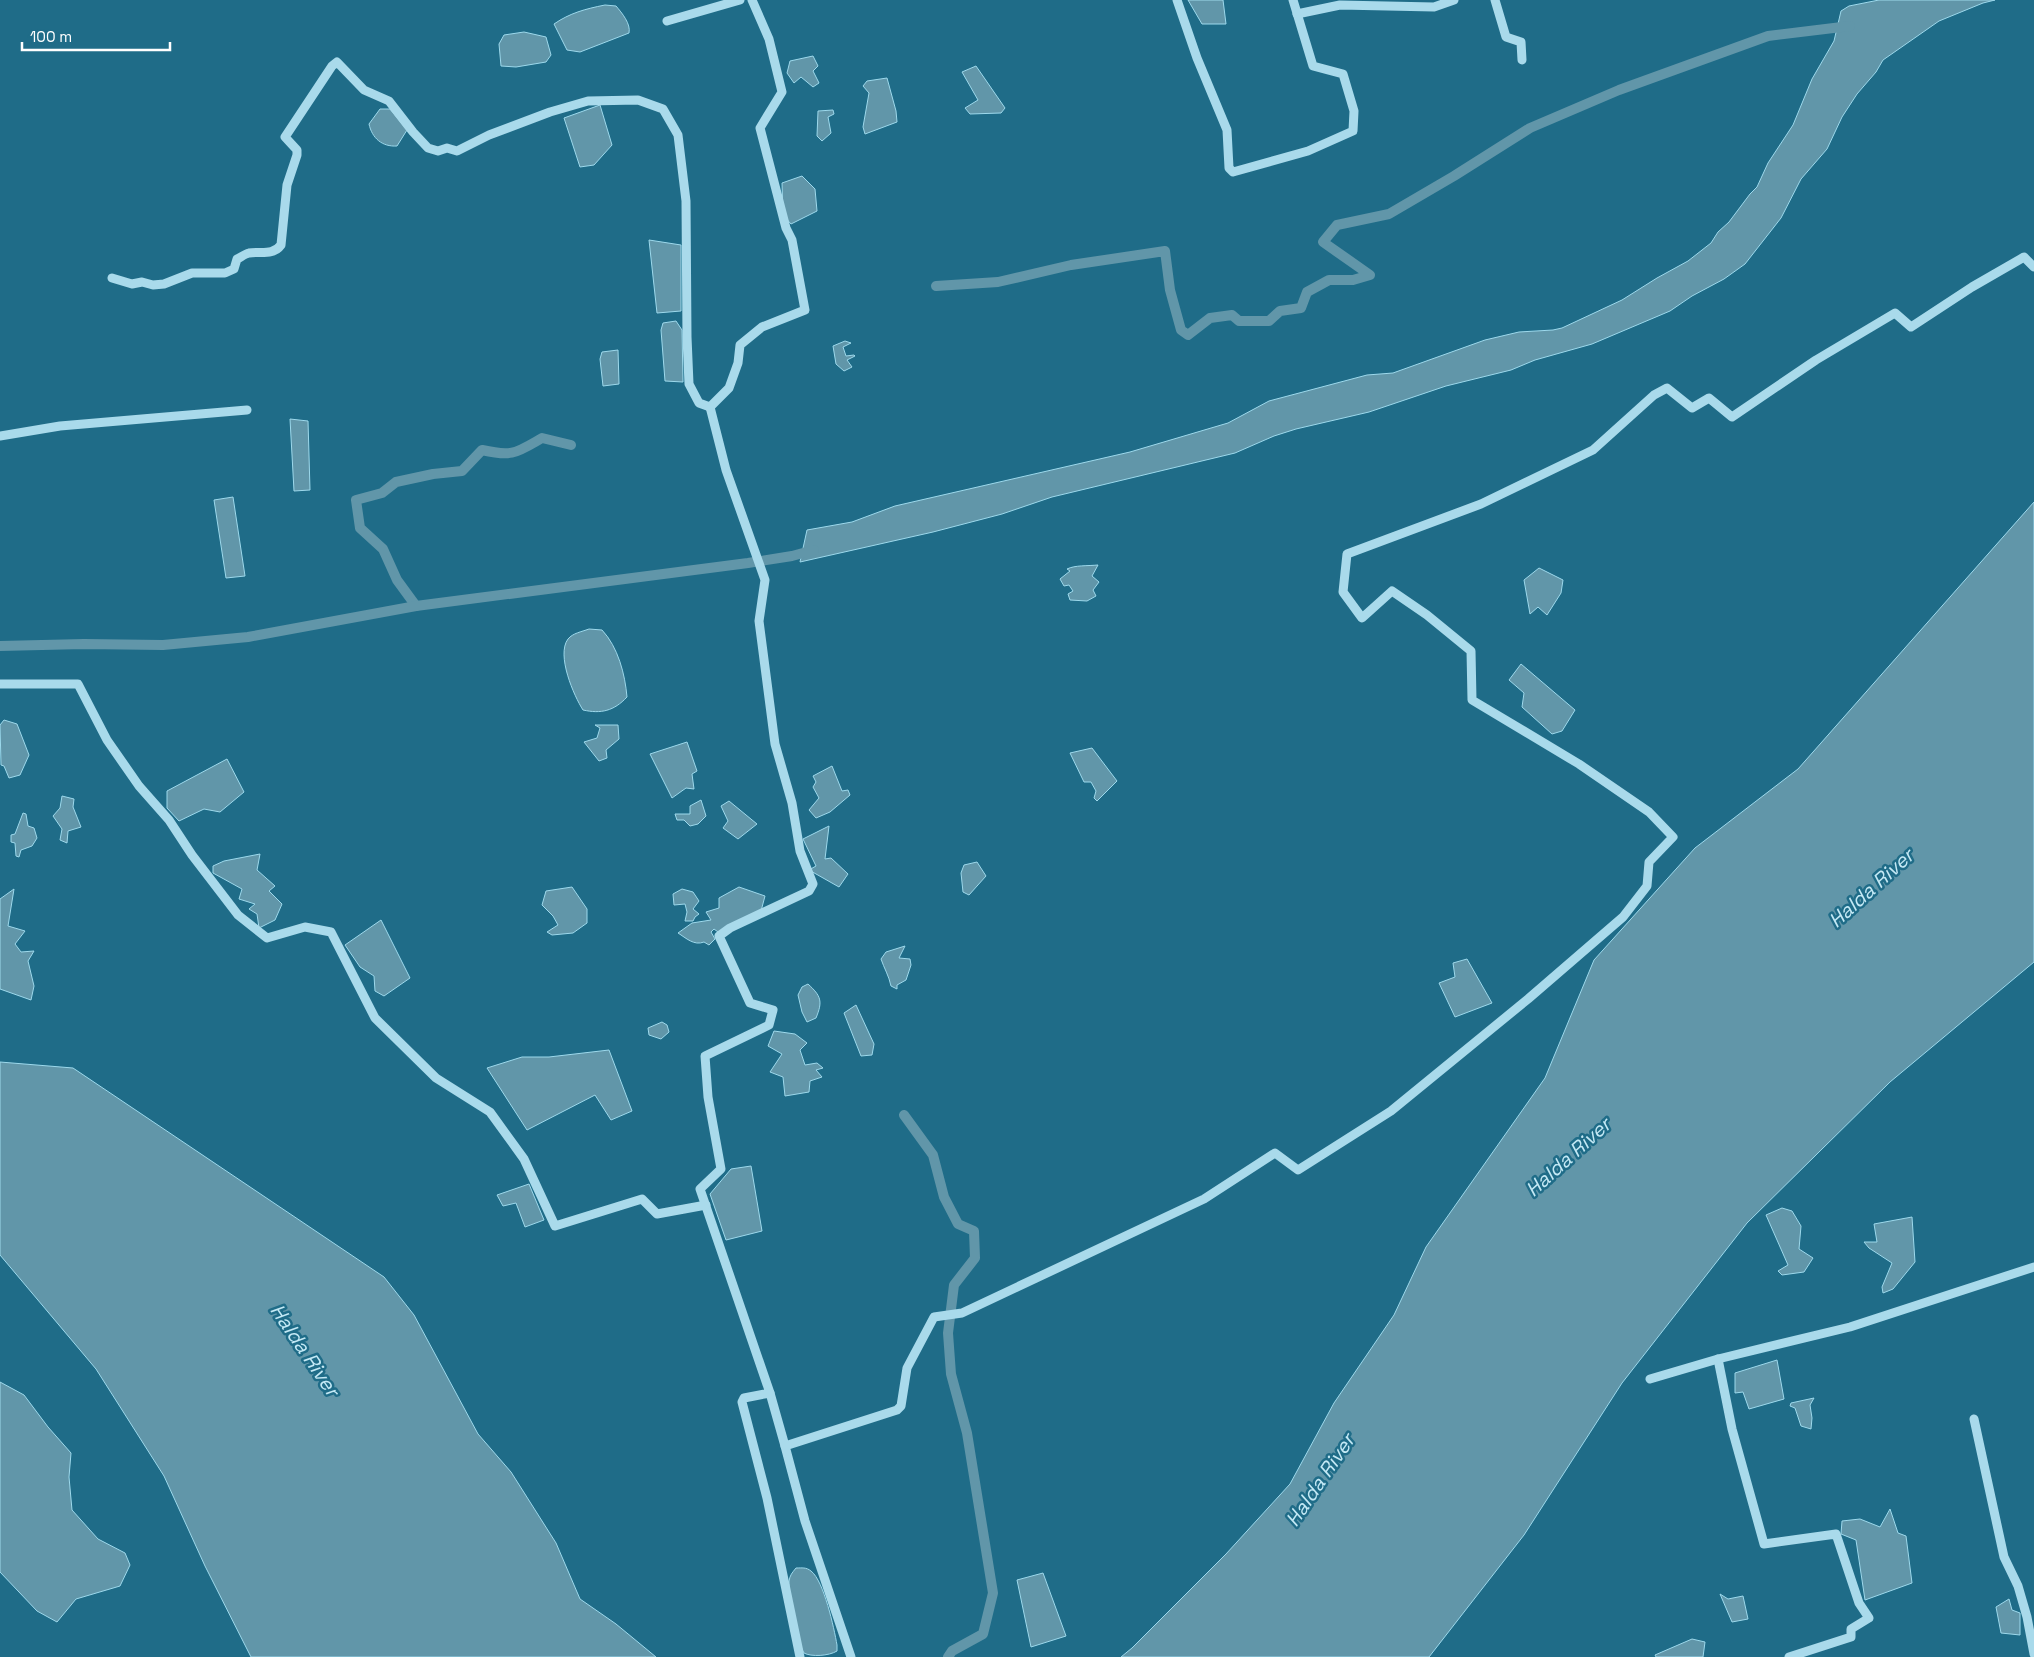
<svg xmlns="http://www.w3.org/2000/svg" width="2034" height="1657" viewBox="0 0 2034 1657" font-family="'Space Grotesk',sans-serif">
	<style>
		.water { fill: #6196a9; stroke: #9dd9ec }
		.lines { fill: none; stroke-linecap: round; stroke-linejoin: round }
		.canal { stroke: #6196a9; stroke-width: 10 }
		.minor { stroke: #a9daeb; stroke-width: 9 }
		.labels { text-anchor: middle; stroke-width: 5; stroke-linejoin: round; paint-order: stroke }
		.water-label { font-size: 20px; font-style: italic; fill: #c4e9f5; stroke: #1f6c88 }
	</style>
	<rect width="100%" height="100%" fill="#1f6c88"/>
	<g class="water">
		<path d="M1188 0H1223L1226 24H1202Z"/>
		<path d="M1879 0H1995L1983 3 1939 21 1883 60 1876 72 1857 94 1842 117 1827 149 1801 179 1781 218 1745 264 1724 279 1692 296 1670 311 1592 344 1535 360 1511 370 1446 386 1369 412 1296 429 1274 436 1235 453 1052 497 1002 514 933 532 800 562 807 530 852 522 895 506 1130 452 1228 423 1269 401 1367 375 1393 373 1485 340 1519 332 1553 330 1562 328 1622 300 1657 278 1688 261 1711 243 1718 232 1729 222 1750 194 1757 187 1768 163 1793 125 1812 79 1834 41 1841 11 1849 6Z"/>
		<path d="M605 5 616 6C622 13 631 24 629 33L580 52 567 50 554 24C570 13 585 9 605 5Z"/>
		<path d="M524 32 546 37 551 55 546 62 516 67 501 66 499 44 504 35Z"/>
		<path d="M813 56 818 66 813 71 819 83 813 87 801 77 794 83 787 73 790 61Z"/>
		<path d="M976 66 1005 108 1001 113 970 114 965 108 978 100 962 72Z"/>
		<path d="M887 78 896 111 897 122 865 134 863 127 869 93 863 86 867 81Z"/>
		<path d="M600 105 612 145 594 165 580 167 564 118Z"/>
		<path d="M380 109H390L407 130 397 146C382 147 372 138 369 124Z"/>
		<path d="M833 110 834 114 828 117 831 133 822 141 817 136 818 111Z"/>
		<path d="M802 176 815 189 817 211 791 224 783 215 782 183Z"/>
		<path d="M649 240 681 245V311L657 313Z"/>
		<path d="M676 321 682 330 683 382 665 381 661 330 663 323Z"/>
		<path d="M845 341 851 343 843 347 846 356 854 355 855 356 847 360 852 367 844 371 836 364 833 346Z"/>
		<path d="M618 350 619 384 603 386 600 359 602 352Z"/>
		<path d="M290 419 308 421 310 490 294 491Z"/>
		<path d="M233 497 245 576 226 578 214 500Z"/>
		<path d="M2034 502V962L1890 1082 1747 1223 1622 1383 1524 1535 1429 1657H1121L1132 1648 1226 1554 1290 1484 1334 1403 1394 1315 1426 1247 1545 1078 1594 960 1695 848 1798 769Z"/>
		<path d="M1098 565 1092 576 1099 582 1093 590 1096 596 1087 601 1070 600 1068 594 1073 591 1069 585 1064 586 1060 579 1070 571 1067 569C1075 565 1088 566 1098 565Z"/>
		<path d="M1539 568 1563 580 1561 593 1547 615 1538 607 1530 614 1524 580Z"/>
		<path d="M589 629 602 630C618 647 625 674 627 697 614 711 601 714 583 710 574 696 556 655 568 639 573 633 581 632 589 629Z"/>
		<path d="M1521 664 1575 710 1562 731 1552 734 1522 707 1524 693 1509 680Z"/>
		<path d="M4 720 17 724 29 755 20 775 9 778 4 766 1 765 0 725Z"/>
		<path d="M595 725H618L619 739 606 750 607 758 599 761 584 742 597 738 600 728Z"/>
		<path d="M687 742 697 771 692 774 694 789 686 788 672 798 650 754Z"/>
		<path d="M1092 748 1117 781 1097 801 1094 798 1096 791 1091 782H1084L1070 753Z"/>
		<path d="M227 759 244 792 220 812 204 809 179 821 167 808V791Z"/>
		<path d="M832 766 842 791 848 790 850 795 830 812 816 818 809 810 819 798 813 787 816 782 813 776Z"/>
		<path d="M62 796 74 799 73 807 81 827 68 831 67 843 60 840 62 829 53 816 60 808Z"/>
		<path d="M701 800 706 816 698 824 690 826 684 820H677L675 814H690V806Z"/>
		<path d="M729 801 757 824 738 839 723 828 728 821 721 806Z"/>
		<path d="M23 813 26 814 28 826 34 828 37 838 32 846 21 850 19 857 16 856 15 843 11 842V835L15 834Z"/>
		<path d="M829 826 825 859 831 858 848 874 839 887 809 870 816 866 803 839Z"/>
		<path d="M260 854 257 870 275 886 269 891 282 904 275 920 259 928 257 914 249 909 255 904 239 899 242 889 213 873V866L224 861Z"/>
		<path d="M977 862 986 876 969 895 963 892 961 873 964 865Z"/>
		<path d="M572 887 587 909V923L573 933 552 935 547 932 558 925 553 916 542 905 546 891Z"/>
		<path d="M739 887 765 896 761 911 718 932 714 929 711 932 715 939 709 945 704 942C694 946 686 938 678 933L692 923 711 920 706 912 719 908V898Z"/>
		<path d="M14 889 8 926 25 931 15 944 21 952 34 951 28 961 34 986 31 1000 0 989V899Z"/>
		<path d="M682 889 693 892 699 901 693 909 699 914 695 917 693 921H685L687 912 685 904 674 905 673 894Z"/>
		<path d="M381 920 410 978 384 996 375 991 374 976 360 967 345 945Z"/>
		<path d="M905 946 899 958 910 959 911 965 906 980 897 985V989L891 986C889 976 884 968 881 959L886 952Z"/>
		<path d="M1467 959 1492 1003 1455 1017 1439 983 1455 977 1453 963Z"/>
		<path d="M808 984C821 996 823 1001 816 1018L807 1022 802 1012 798 995 802 987Z"/>
		<path d="M856 1005 874 1044 872 1055 861 1056 844 1013Z"/>
		<path d="M662 1022 667 1025 669 1032 661 1039 649 1035 648 1028Z"/>
		<path d="M774 1031 795 1034 807 1043 800 1050 805 1065 817 1063 823 1068 816 1070 822 1077 810 1081 809 1092 785 1096 783 1077 770 1072 782 1054 768 1046Z"/>
		<path d="M609 1050 632 1111 611 1120 595 1095 527 1130 487 1068 522 1057H549Z"/>
		<path d="M0 1062 73 1068 384 1277 414 1315 478 1434 511 1472 556 1543 580 1599 616 1624 656 1657H251L205 1566 164 1476 96 1369 0 1255Z"/>
		<path d="M751 1166 762 1231 726 1240 710 1194 731 1169Z"/>
		<path d="M529 1184 544 1220 525 1227 516 1203 503 1206 497 1195Z"/>
		<path d="M1782 1208 1792 1211 1801 1226 1799 1249 1813 1258 1804 1272 1782 1275 1778 1271 1788 1265 1766 1215Z"/>
		<path d="M1912 1217 1915 1262 1893 1289 1883 1293 1882 1287 1892 1263 1869 1248 1864 1242H1877L1874 1224Z"/>
		<path d="M1777 1360 1784 1399 1749 1409 1743 1392 1735 1393V1373Z"/>
		<path d="M0 1382 24 1395 48 1427 71 1453 69 1477 72 1510 98 1539 125 1553 130 1565 120 1586 76 1599 57 1622 37 1611 0 1572Z"/>
		<path d="M1814 1398 1810 1405 1812 1418 1811 1429 1801 1426 1795 1408 1790 1406 1791 1403Z"/>
		<path d="M1890 1509 1898 1533 1906 1536 1912 1583 1865 1600 1856 1540 1841 1534 1842 1521 1860 1519 1880 1527Z"/>
		<path d="M796 1568C802 1568 806 1567 811 1571 824 1581 834 1628 837 1645V1651C829 1656 811 1657 804 1653 798 1645 788 1592 789 1581 790 1575 792 1573 796 1568Z"/>
		<path d="M1043 1573 1066 1636 1031 1647 1017 1580Z"/>
		<path d="M1720 1594 1728 1599 1743 1596 1748 1619 1732 1622Z"/>
		<path d="M2009 1599 2012 1610 2020 1613V1635L2001 1633 1996 1607Z"/>
		<path d="M1692 1639 1705 1642 1703 1657H1656L1655 1655Z"/>
	</g>
	<g class="lines">
		<g class="canal">
			<path d="M936 286 998 282 1071 265 1165 251 1170 290 1181 330 1188 335 1210 318 1232 315 1239 321H1269L1280 311 1301 308 1307 292 1329 280H1353L1370 275 1323 242 1337 225 1389 214 1454 176 1530 128 1619 90 1768 36 1850 26"/>
			<path d="M416 606 397 580 383 549 360 528 356 500 382 493 396 482 433 474 462 471 482 450C513 457 516 453 542 438L571 445"/>
			<path d="M0 646 84 644 163 645 248 637 416 606 748 563 792 556 814 550"/>
			<path d="M904 1115 933 1155 944 1197 958 1224 974 1231 975 1258 954 1285 948 1333 951 1374 967 1433 993 1593 983 1634 952 1651 948 1657"/>
		</g>
		<g class="minor">
			<path d="M752 0 769 39 782 92 760 128 786 228 792 240 805 310 762 327 740 345 738 363 729 388 710 407 726 470 765 580 759 621 775 744 792 803 800 851 813 884 809 891 730 928 719 936 750 1003 773 1010 769 1025 705 1056 708 1097 721 1169 700 1189 770 1393 744 1398 742 1402 767 1498 800 1657"/>
			<path d="M1177 0 1197 58 1227 130 1229 168 1233 172 1308 151 1353 131 1354 111 1343 74 1313 66 1293 0"/>
			<path d="M1495 0 1506 37 1521 42 1522 60"/>
			<path d="M1297 14 1340 5 1434 7 1454 0"/>
			<path d="M667 21 740 0"/>
			<path d="M112 278 132 284 142 282 153 285 164 284 192 273H225L234 269 237 259C241 257 245 254 249 253 260 251 273 256 281 245L287 185 297 155V150L285 137 332 66 337 62 364 90 389 101 413 132 428 148 438 151 447 148 457 151 489 135 550 112 588 101 638 100 663 109 678 135 686 201 687 337 689 384 699 403 710 407"/>
			<path d="M0 436 60 426 247 410"/>
			<path d="M0 684H78L107 740 139 786 169 820 192 855 238 915 267 938 305 927 331 932 375 1018 436 1078 490 1112 524 1159 555 1226 642 1199 657 1214 706 1205"/>
			<path d="M1718 1359 1732 1429 1764 1544 1836 1534 1859 1603 1869 1618 1851 1629V1637L1789 1657"/>
			<path d="M1650 1379 1718 1359 1850 1327 2034 1267"/>
			<path d="M770 1393 785 1446"/>
			<path d="M1974 1419 2004 1557 2018 1586 2027 1617 2034 1654"/>
			<path d="M851 1657 805 1521 785 1446 897 1410 901 1406 907 1368 934 1317 962 1313 1204 1199 1275 1153 1298 1170 1391 1111 1528 999 1623 917 1647 886 1649 862 1673 837 1649 812 1579 764 1472 700 1471 651 1427 615 1392 591 1362 618 1343 592 1347 554 1481 504 1593 450 1654 395 1667 388 1692 408 1709 398 1732 417 1816 360 1895 313 1911 327 1972 287 2024 257 2034 267"/>
		</g>
	</g>
	<g class="labels">
		<g class="water-label">
			<text transform="translate(1871 888) rotate(-42)" y="7">Halda River</text>
			<text transform="translate(1568 1157) rotate(-42)" y="7">Halda River</text>
			<text transform="translate(305 1350) rotate(56)" y="7">Halda River</text>
			<text transform="translate(1320 1480) rotate(-56)" y="7">Halda River</text>
		</g>
	</g>
	<path d="M22 42v8h148v-8" fill="none" stroke="#ffffff" stroke-width="2.5"/>
	<text x="30" y="42" font-size="15" fill="#ffffff" stroke="#1f6c88" stroke-width="4" paint-order="stroke">100 m</text>
</svg>
